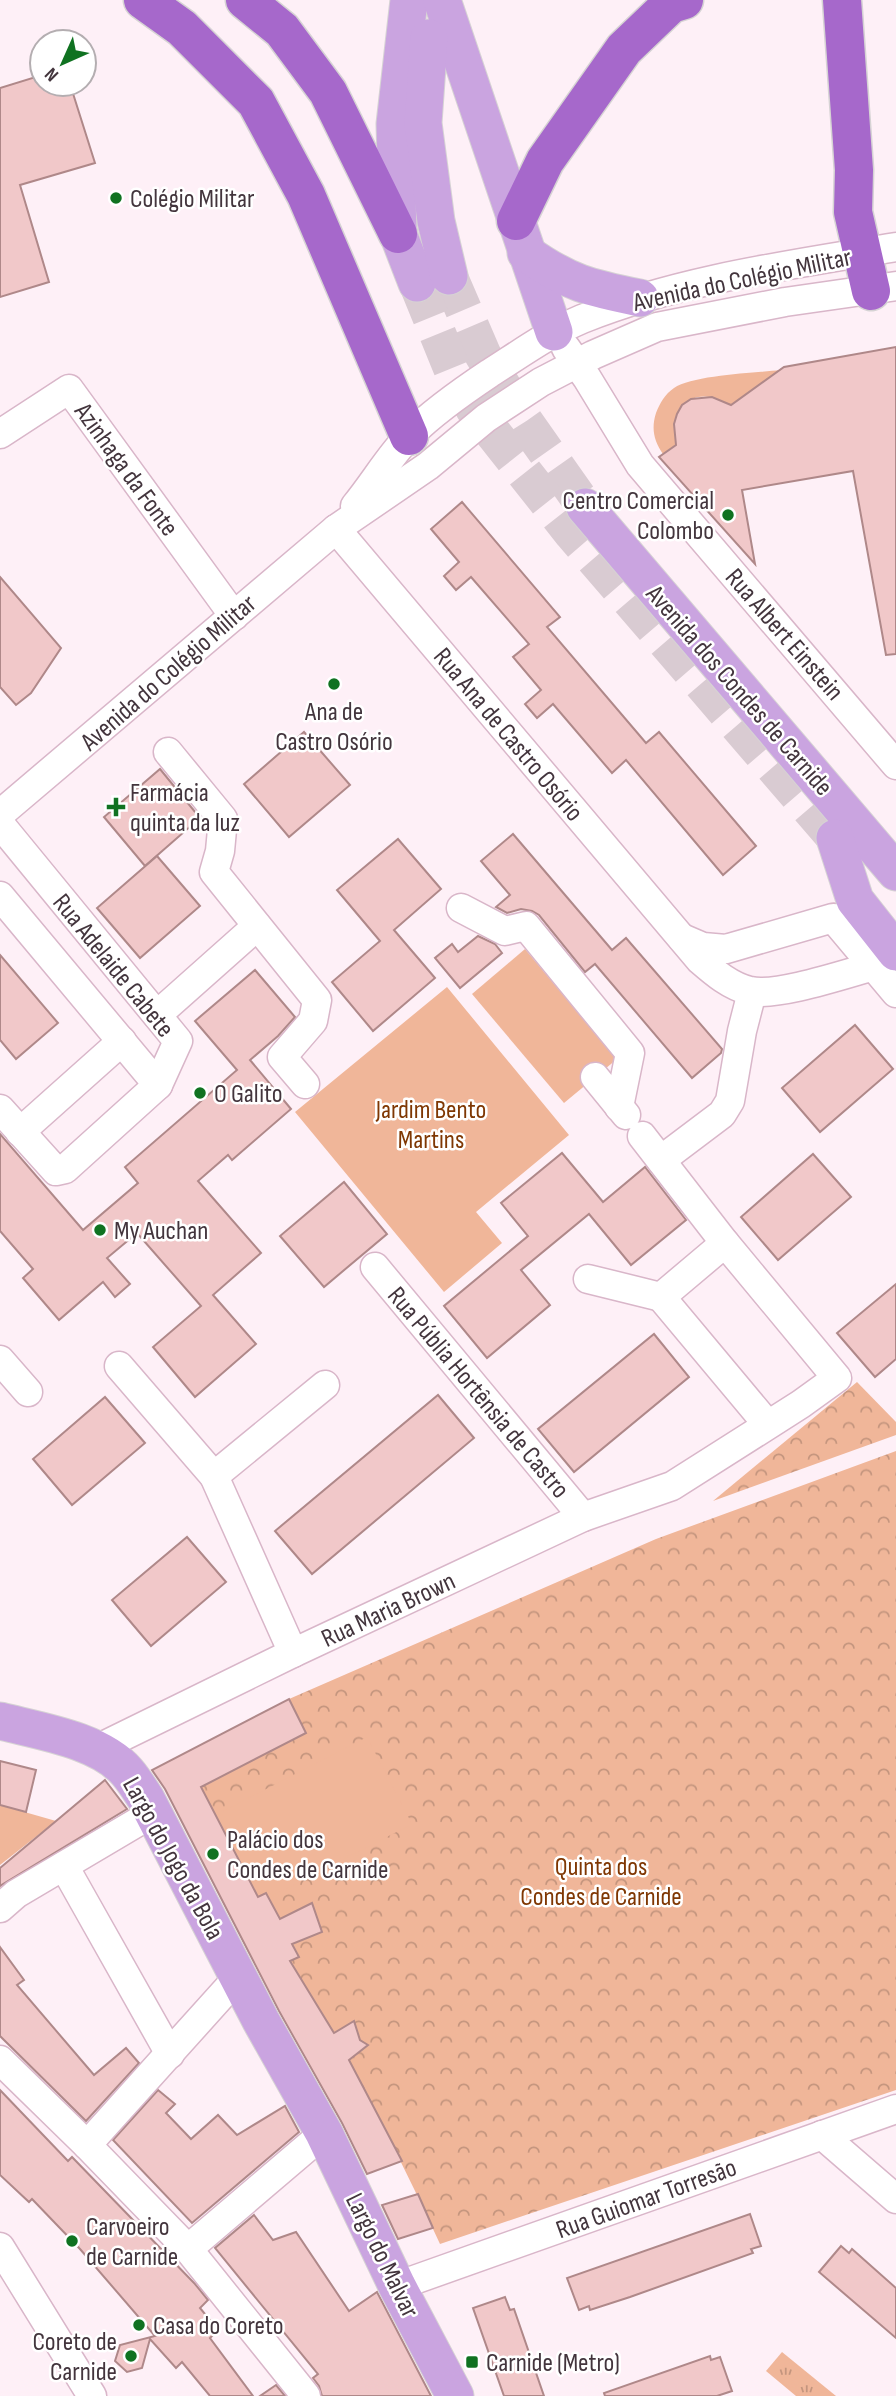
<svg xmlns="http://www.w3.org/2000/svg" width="896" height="2396" viewBox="0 0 896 2396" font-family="'Sofia Sans Condensed',sans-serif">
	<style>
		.grass { fill: url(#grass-tufts) }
		.park { fill: url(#park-crowns) }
		.garden { fill: #f0b699 }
		.building { fill: #f1c8c9; stroke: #af8889; stroke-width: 2 }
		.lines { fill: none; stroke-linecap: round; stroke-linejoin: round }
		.major-tunnel { stroke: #d9cbd2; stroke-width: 37; stroke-dasharray: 37 18; stroke-linecap: butt }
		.minor-casing { stroke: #d9b6c9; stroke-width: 31 }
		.major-casing { stroke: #d6d3d4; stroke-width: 39 }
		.highway-casing { stroke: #d6d3d4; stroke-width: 41 }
		.minor { stroke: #fff; stroke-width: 28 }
		.major { stroke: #caa4e0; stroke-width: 37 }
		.highway { stroke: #a668cb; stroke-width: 38 }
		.poi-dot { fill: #107221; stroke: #fff; stroke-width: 2.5 }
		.labels { text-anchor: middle; stroke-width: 5; stroke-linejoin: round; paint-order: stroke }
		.poi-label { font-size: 26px; fill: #43353d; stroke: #fff; text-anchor: start }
		.street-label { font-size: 26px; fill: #43353d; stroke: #fff }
		.park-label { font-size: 26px; fill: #7f3703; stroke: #fff }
	</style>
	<defs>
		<pattern id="grass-tufts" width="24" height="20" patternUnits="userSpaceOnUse" patternTransform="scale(1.75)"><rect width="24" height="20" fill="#f0b699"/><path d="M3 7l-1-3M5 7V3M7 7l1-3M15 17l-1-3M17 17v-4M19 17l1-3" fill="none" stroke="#c4957e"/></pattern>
		<pattern id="park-crowns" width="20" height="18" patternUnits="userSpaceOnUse" patternTransform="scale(1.75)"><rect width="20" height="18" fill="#f0b699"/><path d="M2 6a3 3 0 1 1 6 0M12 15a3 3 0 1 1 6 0" fill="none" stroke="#c4957e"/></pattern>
	</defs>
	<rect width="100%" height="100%" fill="#fef0f7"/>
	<path class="grass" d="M782 2352 836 2396H796L766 2371Z"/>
	<g class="park">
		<path d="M857 1382 896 1422V1435L713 1501Z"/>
		<path d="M896 1451V2090L440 2244C395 2146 346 2053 290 1961L299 1956 268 1898 258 1897 201 1787 306 1733 289 1699 656 1539Z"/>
	</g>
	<g class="garden">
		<path d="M780 370 729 407C700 381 663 407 678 443L663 454C654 441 651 429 656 413 660 403 665 394 674 388 693 375 756 373 780 370Z"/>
		<path d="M525 949 617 1059 564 1103 472 994Z"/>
		<path d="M447 987 569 1135 476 1212 502 1243 444 1292 295 1112Z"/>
		<path d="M367 1737 412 1824 268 1898 258 1897 216 1815Z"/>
		<path d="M0 1805 56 1821 0 1865Z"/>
	</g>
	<g class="building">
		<path d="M42 75V84H70L95 163 20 185 49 282 0 297V88Z"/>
		<path d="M896 347V654L886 655 853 471 742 490 755 564 659 457 676 445 674 424 677 414 682 405 691 399 712 397 731 405 784 367Z"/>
		<path d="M462 502 560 617 547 627 646 743 659 732 756 846 723 875 626 760 612 773 553 704 537 718 525 704 541 690 513 657 529 644 471 577 456 590 444 576 459 562 431 529Z"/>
		<path d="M0 577 61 648 31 693 16 705 0 687Z"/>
		<path d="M304 732 350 785 289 837 244 784Z"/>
		<path d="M160 769 200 818 145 866 104 817Z"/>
		<path d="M513 834 612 950 626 938 722 1049 721 1053 692 1078 595 964 585 972 539 915 532 911 521 909 507 913 496 907 510 895 481 861Z"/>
		<path d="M398 839 441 889 394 930 435 978 373 1031 332 982 380 941 337 890Z"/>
		<path d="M157 856 200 906 140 958 97 908Z"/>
		<path d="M478 936 495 944 502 953 460 988 435 958 452 944 458 952Z"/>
		<path d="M0 955 58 1023 16 1059 0 1040Z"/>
		<path d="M255 970 295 1017 278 1036 250 1060 291 1109 232 1160 228 1155 198 1181 261 1253 213 1295 256 1344 195 1397 153 1347 201 1306 137 1233 107 1258 130 1284 115 1297 103 1282 59 1320 23 1278 33 1269 0 1231V1134L83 1230 138 1183 125 1167 237 1070 195 1021Z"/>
		<path d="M855 1025 893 1069 820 1132 782 1088Z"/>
		<path d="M562 1153 603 1202 645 1167 686 1220 631 1265 589 1214 521 1270 550 1305 487 1358 444 1306 528 1236 501 1203Z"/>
		<path d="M813 1154 851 1197 778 1260 741 1217Z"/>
		<path d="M344 1182 387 1234 324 1287 280 1236Z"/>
		<path d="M896 1284V1359L875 1377 837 1333Z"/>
		<path d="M654 1334 689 1377 574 1472 538 1429Z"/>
		<path d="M438 1395 474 1438 312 1574 275 1531Z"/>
		<path d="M105 1397 145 1443 72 1505 33 1459Z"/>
		<path d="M187 1537 226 1582 151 1646 112 1600Z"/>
		<path d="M289 1699 306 1733 201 1787 258 1897 266 1893 280 1919 312 1903 322 1932 292 1944 299 1957 290 1961 334 2033 354 2021 360 2040 368 2045 349 2060 402 2161 367 2174 342 2123 279 2011 165 1789 152 1770Z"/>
		<path d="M0 1761 36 1770 26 1812 0 1805Z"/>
		<path d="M105 1780 127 1809 0 1886V1868Z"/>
		<path d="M0 1947 24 1980 17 1985 94 2075 126 2048 139 2063 86 2121 0 2036Z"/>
		<path d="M0 2090 68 2161 72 2157 195 2284 208 2300 200 2308 218 2330 210 2338 253 2396H210L182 2362 176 2368 150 2339 142 2368 127 2372 115 2361 120 2345 155 2336 80 2249 32 2199 29 2202 0 2175Z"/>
		<path d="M158 2090 175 2104 166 2113 191 2139 218 2115 237 2135 285 2106 299 2132 192 2223 113 2140Z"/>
		<path d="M418 2194 433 2228 398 2239 382 2205Z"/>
		<path d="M750 2214 761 2246 751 2249 753 2253 630 2297 590 2310 589 2306 579 2310 567 2278Z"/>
		<path d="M254 2215 273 2240 296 2232 349 2311 377 2292 431 2396H322L319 2386 313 2378 318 2374 215 2248Z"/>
		<path d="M841 2246 849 2253 852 2249 896 2288V2338L819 2272Z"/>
		<path d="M505 2297 510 2310 514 2309 544 2396H504L473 2308Z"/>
		<path d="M710 2356 711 2360 720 2357 732 2391 717 2396H605L604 2393Z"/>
		<path d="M276 2385 285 2396H260Z"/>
	</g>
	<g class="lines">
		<g class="major-tunnel">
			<path d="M449 276 483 355 525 422 585 507"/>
			<path d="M417 283 452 369 474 409 572 533 835 838"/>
		</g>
		<g class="minor-casing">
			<g id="minor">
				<path d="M566 348 587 378 640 465 896 765"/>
				<path d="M0 434 69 389 234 616"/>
				<path d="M355 506C374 483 390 455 411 434 434 411 463 391 490 373 520 354 549 333 582 319 682 279 790 265 896 247"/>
				<path d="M336 529 700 960C715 973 730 986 750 991 777 997 845 974 874 966"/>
				<path d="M168 752 223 819 220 851 214 872 317 1000 313 1021 282 1057 305 1084"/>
				<path d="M0 814 336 529 428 466 486 418 541 382 593 355 657 327 785 302 896 286"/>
				<path d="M0 824 178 1041 158 1085 65 1169 56 1171 0 1109"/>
				<path d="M0 896 158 1085"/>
				<path d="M461 908 505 931 526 926 630 1053 619 1107"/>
				<path d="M682 938 703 947 726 949 833 918 896 993"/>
				<path d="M157 1015 257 926"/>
				<path d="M595 1077 626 1115"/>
				<path d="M20 1132 122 1041"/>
				<path d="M642 1136 725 1243"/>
				<path d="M661 1160 722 1114 730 1101 742 1031 752 992"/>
				<path d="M375 1267 583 1517"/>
				<path d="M588 1279 661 1297"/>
				<path d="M0 1360 28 1392"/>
				<path d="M119 1366 214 1476"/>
				<path d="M293 1653 214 1476 325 1385"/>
				<path d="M97 1749 293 1653 583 1517 672 1486 801 1404 837 1378 725 1243 661 1297 768 1425"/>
				<path d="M64 1866 170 2054"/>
				<path d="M0 1908 16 1894 136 1823"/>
				<path d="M0 2060 87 2145 188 2249 306 2396"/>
				<path d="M822 2135 896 2199"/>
				<path d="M87 2145 239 1976"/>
				<path d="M0 2247 92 2396"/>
				<path d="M188 2249 324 2133"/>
				<path d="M397 2286 896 2109"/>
			</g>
		</g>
		<g class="major-casing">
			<g id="major">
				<path d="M409 0 395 124 398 234 417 283"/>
				<path d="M442 0 554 332"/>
				<path d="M429 38 423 123 436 221 449 276"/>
				<path d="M526 253C568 283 590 288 640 298"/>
				<path d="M585 507 896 872"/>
				<path d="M835 838 855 900 896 952"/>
				<path d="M0 1721C39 1731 100 1740 127 1772 134 1780 140 1790 146 1799L261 2021 324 2133 397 2286 455 2396"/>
			</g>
		</g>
		<g class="highway-casing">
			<g id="highway">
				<path d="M143 0 182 28 256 102 306 195 409 436"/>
				<path d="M245 0 282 30 328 92 398 234"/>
				<path d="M842 0 854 170 853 212 871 291"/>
				<path d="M516 221 545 161 624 49 671 4 684 0"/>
			</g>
		</g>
		<use href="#minor" class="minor"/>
		<use href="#major" class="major"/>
		<use href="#highway" class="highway"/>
	</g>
	<g class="poi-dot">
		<circle cx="116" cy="198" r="7"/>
		<circle cx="728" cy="515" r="7"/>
		<circle cx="334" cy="684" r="7"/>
		<path d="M112.5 796.5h7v7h7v7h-7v7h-7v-7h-7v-7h7z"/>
		<circle cx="200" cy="1093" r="7"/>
		<circle cx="100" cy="1230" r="7"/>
		<circle cx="213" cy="1854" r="7"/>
		<circle cx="72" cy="2241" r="7"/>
		<circle cx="139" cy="2325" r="7"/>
		<circle cx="131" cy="2356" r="7"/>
		<rect x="465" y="2355" width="14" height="14" rx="3.5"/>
	</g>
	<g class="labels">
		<g class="poi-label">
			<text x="130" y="207">Colégio Militar</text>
			<text x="714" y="509" text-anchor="end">Centro Comercial<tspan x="714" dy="30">Colombo</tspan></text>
			<text x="334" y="720" text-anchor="middle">Ana de<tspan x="334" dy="30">Castro Osório</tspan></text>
			<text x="130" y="801">Farmácia<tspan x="130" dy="30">quinta da luz</tspan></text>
			<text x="214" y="1102">O Galito</text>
			<text x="114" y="1239">My Auchan</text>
			<text x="227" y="1848">Palácio dos<tspan x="227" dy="30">Condes de Carnide</tspan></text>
			<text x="86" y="2235">Carvoeiro<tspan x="86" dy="30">de Carnide</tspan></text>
			<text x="153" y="2334">Casa do Coreto</text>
			<text x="117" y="2350" text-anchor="end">Coreto de<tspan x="117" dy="30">Carnide</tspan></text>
			<text x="486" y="2371">Carnide (Metro)</text>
		</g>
		<g class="street-label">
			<text transform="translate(742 279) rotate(-12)" y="9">Avenida do Colégio Militar</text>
			<text transform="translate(127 469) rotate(54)" y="9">Azinhaga da Fonte</text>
			<text transform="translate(785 634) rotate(49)" y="9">Rua Albert Einstein</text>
			<text transform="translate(168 672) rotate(-41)" y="9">Avenida do Colégio Militar</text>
			<text transform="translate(740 690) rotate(49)" y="9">Avenida dos Condes de Carnide</text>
			<text transform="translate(509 734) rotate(50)" y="9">Rua Ana de Castro Osório</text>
			<text transform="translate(114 965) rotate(51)" y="9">Rua Adelaide Cabete</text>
			<text transform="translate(479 1392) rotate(50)" y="9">Rua Públia Hortênsia de Castro</text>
			<text transform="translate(388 1609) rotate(-25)" y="9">Rua Maria Brown</text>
			<text transform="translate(174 1858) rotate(61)" y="9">Largo do Jogo da Bola</text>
			<text transform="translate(646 2198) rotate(-20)" y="9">Rua Guiomar Torresão</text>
			<text transform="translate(383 2255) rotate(64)" y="9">Largo do Malvar</text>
		</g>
		<g class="park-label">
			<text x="431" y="1118">Jardim Bento<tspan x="431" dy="30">Martins</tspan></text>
			<text x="601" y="1875">Quinta dos<tspan x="601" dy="30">Condes de Carnide</tspan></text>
		</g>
	</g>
	<g transform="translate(63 63) rotate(225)"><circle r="33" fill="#ffffff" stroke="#b4aeb1" stroke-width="2"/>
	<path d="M0-5L12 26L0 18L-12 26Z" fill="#107221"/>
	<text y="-10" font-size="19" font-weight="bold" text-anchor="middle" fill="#43353d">N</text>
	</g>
</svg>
